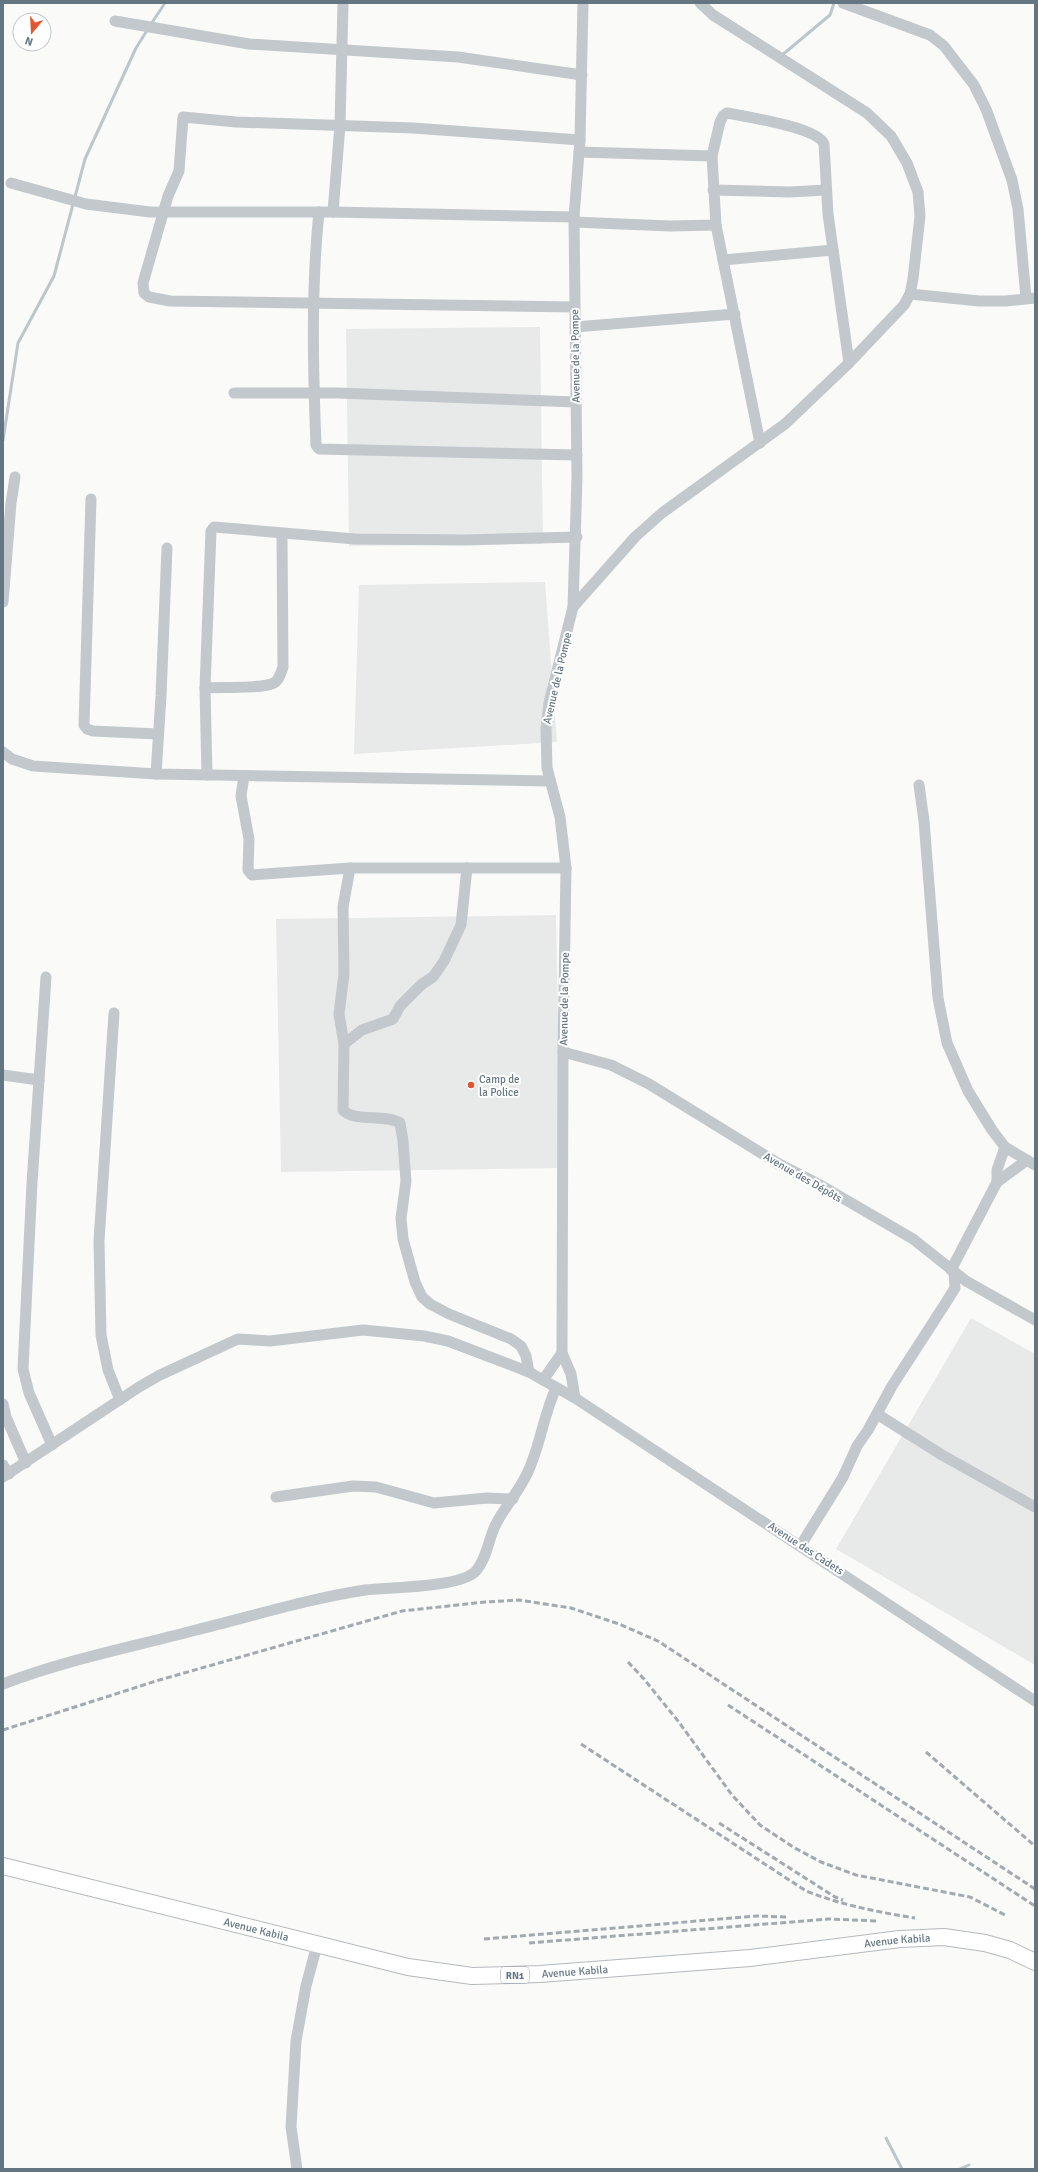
<svg xmlns="http://www.w3.org/2000/svg" width="1038" height="2172" viewBox="0 0 1038 2172" font-family="Signika,sans-serif">
	<style>
		.built { fill: #e8e9e9 }
		.lines { fill: none; stroke-linecap: round; stroke-linejoin: round }
		.stream { stroke: #bbc7cb; stroke-width: 3 }
		.highway-casing { stroke: #b4b9bd; stroke-width: 18 }
		.minor { stroke: #c3c8cc; stroke-width: 11 }
		.highway { stroke: #fff; stroke-width: 16 }
		.rail { stroke: #a2aab0; stroke-width: 3; stroke-dasharray: 6 3; stroke-linecap: butt }
		.poi-dot { fill: #e4572e; stroke: #fff; stroke-width: 1.5 }
		.labels { text-anchor: middle; stroke-width: 4; stroke-linejoin: round; paint-order: stroke }
		.shield { fill: #fff; stroke: #939fa8; stroke-width: 1 }
		.shield-label { font-size: 10px; font-weight: bold; fill: #657683 }
		.street-label { font-size: 11px; fill: #657683; stroke: #fff }
		.poi-label { font-size: 11px; fill: #657683; stroke: #fff; text-anchor: start }
	</style>
	<rect width="100%" height="100%" fill="#fafaf8"/>
	<g class="built">
		<path d="M540 327 543 544 349 546 346 329Z"/>
		<path d="M545 582 557 742 354 754 359 585Z"/>
		<path d="M556 915 561 1168 281 1172 276 919Z"/>
		<path d="M971 1318 1035 1354V1665L836 1549Z"/>
	</g>
	<g class="lines">
		<g class="stream">
			<path d="M151 24 165 3"/>
			<path d="M781 56 830 15 834 3"/>
			<path d="M3 440 18 343 54 276 85 159 136 48 148 29"/>
			<path d="M886 2138 902 2169"/>
			<path d="M960 2169 969 2165"/>
		</g>
		<g class="highway-casing">
			<g id="highway">
				<path id="s1" d="M3 1866 408 1967 472 1976 540 1974 750 1958 900 1939 944 1937 985 1943 1010 1950 1035 1962"/>
			</g>
		</g>
		<g class="minor">
			<path d="M843 3 930 35 944 46 974 85 986 109 1012 180 1018 209 1026 298"/>
			<path d="M115 21 249 44 458 57 582 75"/>
			<path d="M579 152 712 156"/>
			<path d="M11 183 86 204 150 212H333L574 217"/>
			<path d="M713 190 789 192 826 190"/>
			<path d="M319 212C311 290 313 368 316 445L319 449 577 455"/>
			<path d="M333 212 340 125 343 3"/>
			<path d="M574 222 670 226 716 225"/>
			<path d="M723 260 833 250"/>
			<path d="M910 294 979 301H1006L1035 298"/>
			<path d="M574 307 170 301 149 297 144 293 143 283 168 196 179 171 183 117 236 122 413 128 580 140"/>
			<path d="M575 327 735 314"/>
			<path d="M234 393H338L576 402"/>
			<path d="M760 443 716 225 712 156 720 122 723 116 727 113C747 117 817 127 824 144L828 214 849 363"/>
			<path d="M91 499 84 725 87 729 93 731 158 734"/>
			<path d="M3 602 11 503 15 477"/>
			<path d="M573 607 635 537 662 513 785 424 849 363 904 305 910 294 913 279 920 216 918 192 907 163 891 136 867 113 713 15 700 3"/>
			<path d="M205 688C220 687 262 689 274 683 279 680 281 673 283 667L282 534"/>
			<path d="M3 752 12 759 33 766 156 774 550 781"/>
			<path d="M156 774 161 696 167 548"/>
			<path d="M207 775 205 688 211 531 214 527 355 539 465 540 577 537"/>
			<path d="M244 776 241 796 249 839 248 870 252 875 350 868H566"/>
			<path d="M919 785 924 821 938 998 947 1043 968 1091 992 1130 1005 1147 1035 1165"/>
			<path d="M350 868 343 907 344 974 339 1014 344 1044 343 1110C353 1122 386 1114 400 1123L403 1141 406 1181 401 1218 403 1239 415 1282 422 1297 430 1304 449 1314 511 1339 521 1346 526 1356 529 1372"/>
			<path d="M46 977 32 1183 23 1369 29 1393 52 1445"/>
			<path d="M114 1013 99 1241 101 1335 108 1370 120 1400"/>
			<path d="M344 1044 362 1030 393 1019 400 1006 422 984 433 977 444 961 461 925 467 868"/>
			<path d="M563 1052 611 1065 649 1084 779 1164 822 1186 913 1239 966 1281 1035 1320"/>
			<path d="M3 1075 39 1080"/>
			<path d="M997 1182V1170L1005 1147"/>
			<path d="M951 1270 997 1182 1027 1160"/>
			<path d="M543 1380 562 1353"/>
			<path d="M575 1398 571 1374 562 1353 563 1052 566 868 560 817 547 768 546 728 549 703 573 607 577 478 574 217 580 140 583 3"/>
			<path d="M3 1404 6 1417 26 1463"/>
			<path d="M877 1414 942 1455 1035 1507"/>
			<path d="M3 1465 9 1474"/>
			<path d="M3 1477 139 1387 160 1375 238 1339 270 1341 363 1330 424 1336 448 1341 529 1372 575 1398 1035 1701"/>
			<path d="M276 1497 353 1486 376 1487 434 1503 487 1498 513 1499"/>
			<path d="M801 1545 843 1477 857 1446 868 1430 892 1386 945 1304 955 1288 954 1273"/>
			<path d="M3 1684C65 1660 132 1647 196 1630 253 1616 307 1599 365 1590 389 1587 460 1588 476 1571 487 1558 488 1541 495 1526 505 1505 522 1489 530 1467 541 1441 544 1414 556 1388"/>
			<path d="M297 2169 291 2127 296 2041 306 1986 317 1945"/>
		</g>
		<use href="#highway" class="highway"/>
		<g class="rail">
			<path d="M628 1662 644 1679 678 1721 732 1795 760 1825 793 1847 821 1862 856 1875 970 1897 1005 1915"/>
			<path d="M728 1705 1035 1906"/>
			<path d="M3 1730 156 1681 402 1611 485 1602 519 1600 571 1608 619 1624 658 1641 1035 1889"/>
			<path d="M581 1744 806 1891C842 1905 877 1912 915 1918"/>
			<path d="M926 1752 1035 1846"/>
			<path d="M719 1823 835 1897 843 1900"/>
			<path d="M484 1939 757 1916 789 1917"/>
			<path d="M529 1943 829 1919 877 1921"/>
		</g>
	</g>
	<circle class="poi-dot" cx="471" cy="1085" r="4"/>
	<g class="labels">
		<rect class="shield" x="501" y="1967" width="28" height="16" rx="3"/>
		<g class="shield-label">
			<text x="515" y="1979">RN1</text>
		</g>
		<g class="street-label">
			<text transform="translate(575 356) rotate(-91)" y="4">Avenue de la Pompe</text>
			<text transform="translate(557 678) rotate(-77)" y="4">Avenue de la Pompe</text>
			<text transform="translate(564 999) rotate(-89)" y="4">Avenue de la Pompe</text>
			<text transform="translate(803 1177) rotate(30)" y="4">Avenue des Dépôts</text>
			<text transform="translate(806 1548) rotate(33)" y="4">Avenue des Cadets</text>
			<text dy="4" stroke="none"><textPath href="#s1" startOffset="261">Avenue Kabila</textPath></text>
			<text dy="4" stroke="none"><textPath href="#s1" startOffset="909">Avenue Kabila</textPath></text>
			<text dy="4" stroke="none"><textPath href="#s1" startOffset="585">Avenue Kabila</textPath></text>
		</g>
		<g class="poi-label">
			<text x="479" y="1083">Camp de<tspan x="479" dy="13">la Police</tspan></text>
		</g>
	</g>
	<rect width="1038" height="2172" fill="none" stroke="#657683" stroke-width="8"/>
	<g transform="translate(32 32) rotate(198)"><circle r="19" fill="#ffffff" stroke="#c1c8cd"/>
	<path d="M0-3L7 15L0 10L-7 15Z" fill="#e4572e"/>
	<text y="-6" font-size="11" font-weight="bold" text-anchor="middle" fill="#657683">N</text>
	</g>
</svg>
